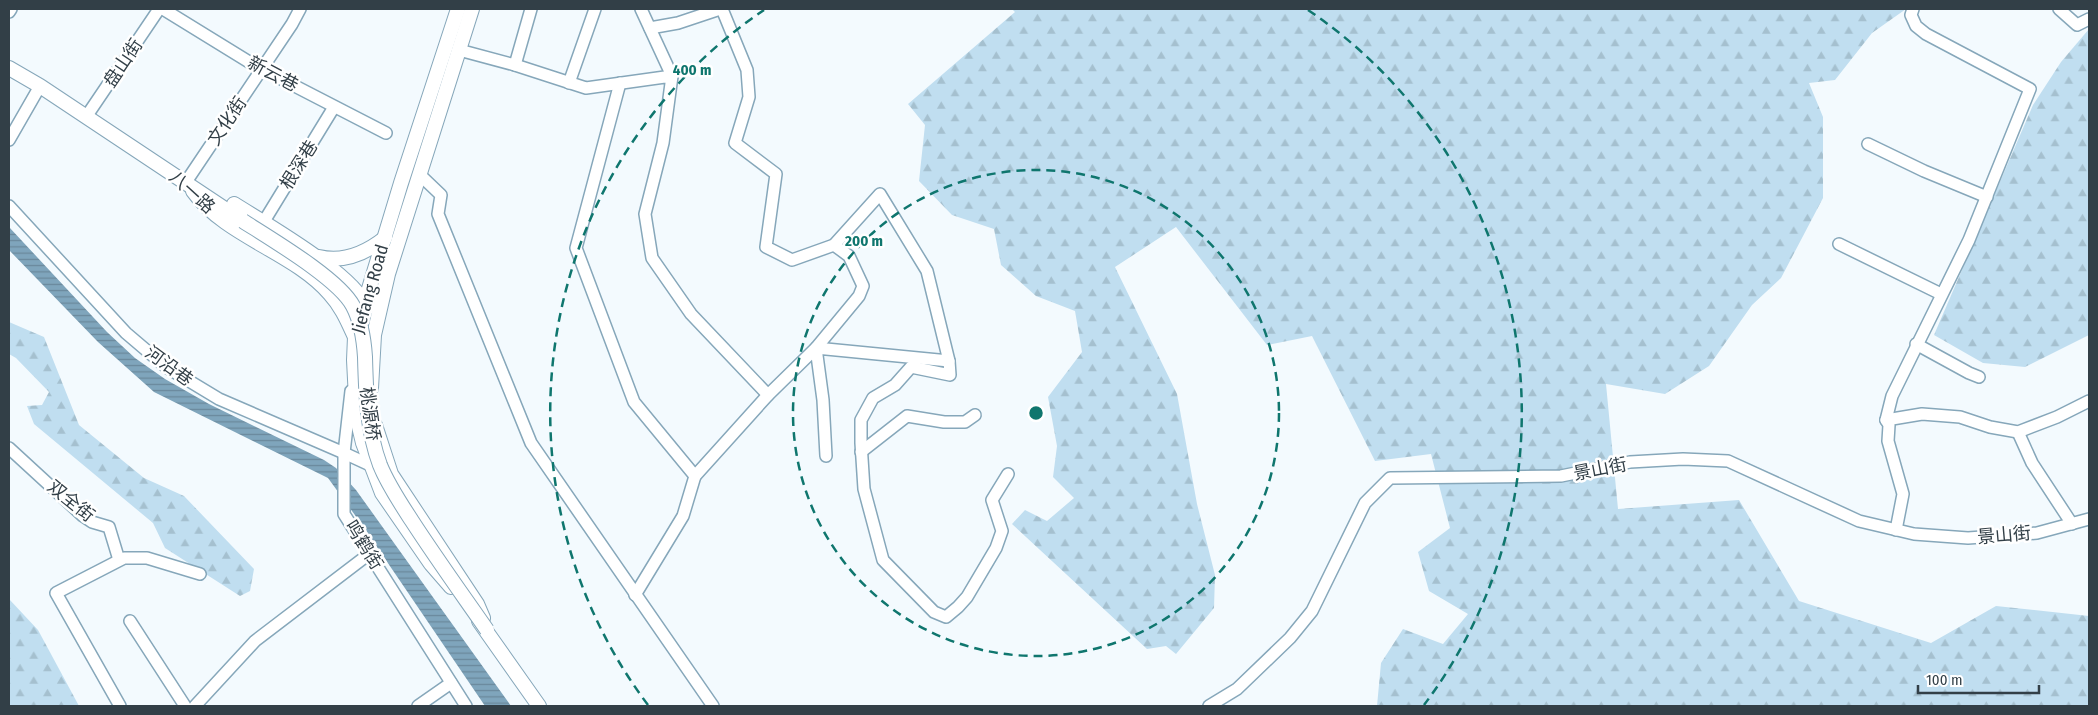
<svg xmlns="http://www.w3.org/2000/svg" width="2098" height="715" viewBox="0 0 2098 715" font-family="'Fira Sans Condensed','Noto Sans SC',sans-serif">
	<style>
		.forest { fill: url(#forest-firs) }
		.water { fill: url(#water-rules) }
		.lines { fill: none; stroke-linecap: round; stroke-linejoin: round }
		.minor-casing { stroke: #86a7ba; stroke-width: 14 }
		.major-casing { stroke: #86a7ba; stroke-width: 16 }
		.minor { stroke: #fff; stroke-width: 11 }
		.major { stroke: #fff; stroke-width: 14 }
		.major-bridge-casing { stroke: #86a7ba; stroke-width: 16; stroke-linecap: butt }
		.major-bridge { stroke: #fff; stroke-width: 14 }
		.ring { fill: none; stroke: #0f766e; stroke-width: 2.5; stroke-dasharray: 9 6 }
		.labels { text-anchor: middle; stroke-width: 5; stroke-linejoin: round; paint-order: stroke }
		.street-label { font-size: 18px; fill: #323f47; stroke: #fff }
		.centre { fill: #0f766e; stroke: #fff; stroke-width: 2.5 }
		.ring-label { font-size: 15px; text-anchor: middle; font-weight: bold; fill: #0f766e; stroke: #fff; stroke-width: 5; stroke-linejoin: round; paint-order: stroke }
	</style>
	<defs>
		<pattern id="forest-firs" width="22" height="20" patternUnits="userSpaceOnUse" patternTransform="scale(1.25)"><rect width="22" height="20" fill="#c0def0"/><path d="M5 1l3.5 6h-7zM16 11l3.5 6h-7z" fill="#a5c0cf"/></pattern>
		<pattern id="water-rules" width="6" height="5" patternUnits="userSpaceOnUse" patternTransform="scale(1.25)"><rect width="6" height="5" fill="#7fa5bc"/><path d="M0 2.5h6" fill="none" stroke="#69889b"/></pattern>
	</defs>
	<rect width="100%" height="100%" fill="#f3fafe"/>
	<g class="forest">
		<path d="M1012 9H1906L1872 33 1835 80 1809 83 1823 117V198L1781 278 1752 305 1709 366 1665 394 1606 384 1618 509 1739 500 1799 601 1931 643 1996 606 2089 616V706H1377L1381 663 1403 629 1443 644 1468 614 1429 591 1418 552 1450 528 1431 454 1375 461 1312 336 1267 345 1176 227 1115 267 1177 394 1197 504 1215 575 1214 608 1176 654 1166 646 1147 649 1012 524 1025 510 1047 521 1074 498 1053 477 1057 446 1048 397 1082 352 1075 311 1036 296 1001 265 994 229 952 215 919 181 925 125 908 104 1015 12Z"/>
		<path d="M2089 29V335L2025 367 1983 363 1934 335 2033 105 2061 62Z"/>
		<path d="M9 322 44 337 79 425 144 478 184 496 254 569 250 591 240 596 165 548 153 523 34 424 27 406 42 405 49 392 16 358 9 354Z"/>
		<path d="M9 599 38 630 79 706H9Z"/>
	</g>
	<path class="water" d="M9 227 107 332 135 358 165 379 209 404 324 460 336 468 356 490 511 706H485L360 522 328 478 154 392 98 342 9 250Z"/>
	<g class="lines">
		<g class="minor-casing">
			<g id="minor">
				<path d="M163 9 254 65 386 133"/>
				<path d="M641 9 672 76"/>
				<path d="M722 9 747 70 749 97 735 143 776 174 766 247 792 260 834 245 880 194 927 271 949 361 816 348 823 400 826 456"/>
				<path d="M2059 9 2077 25 2089 19"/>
				<path d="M9 12 11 9"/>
				<path d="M650 28 678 23 720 9"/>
				<path d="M459 50 515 65 586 88 672 76 663 143 645 214 652 258 691 314 768 395"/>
				<path d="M515 65 531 9"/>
				<path d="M569 83 595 9"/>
				<path d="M620 83 576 248 634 402 695 476 683 516 635 595"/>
				<path d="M86 117 159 9"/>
				<path d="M9 140 40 86"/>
				<path d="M1868 144 1924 171 1987 197"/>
				<path d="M419 174 441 195 438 214 531 443 713 706"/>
				<path d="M186 182 292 24 300 9"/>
				<path d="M9 206 126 333 166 367 219 399 344 453 372 466"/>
				<path d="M263 223 334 107"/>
				<path d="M1839 244 1941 294"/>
				<path d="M1916 344 1969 373 1979 377"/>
				<path d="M949 361 950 375 911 367 895 385 873 398 861 420V443L864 489 883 560 934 612 946 617 958 607 967 597 996 548 1002 531 992 500 1008 474"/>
				<path d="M351 391 344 453V514L466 706"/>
				<path d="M1886 420 1922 414 1960 417 1990 427 2018 432 2057 417 2089 401"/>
				<path d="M2018 432 2032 463 2072 524"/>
				<path d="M9 448 83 516 92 522 109 527 119 560"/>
				<path d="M861 452 907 416 944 422H965L975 415"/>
				<path d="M695 476 768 395 816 348 859 296 863 286 849 256 834 245"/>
				<path d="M1896 530 1903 494 1888 441 1889 425 1886 420 1892 396 1969 240 2030 89 1926 34 1916 26 1911 15 1913 9"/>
				<path d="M130 621 185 706"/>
				<path d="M120 706 56 593 124 558H147L200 574"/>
				<path d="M195 706 255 641 369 554"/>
				<path d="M418 706 451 683"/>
				<path d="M1209 706 1237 689 1290 638 1312 611 1365 503 1390 478 1561 476 1630 462 1683 459 1728 461 1859 521 1914 534 1968 538 2037 533 2089 519"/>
			</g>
		</g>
		<g class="major-casing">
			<g id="major">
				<path d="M9 68 40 86 243 221"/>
				<path d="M193 191C226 237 294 252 330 294 342 307 348 322 355 337"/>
				<path d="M234 204C267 225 355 275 367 308"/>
				<path d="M319 257C344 263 366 253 385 238"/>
				<path d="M371 388 374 335 388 274 472 9"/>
				<path d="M375 425 391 474 477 604 483 618"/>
				<path d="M451 587 431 564 382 493 363 443 357 418 354 360 355 337 365 302 401 183 458 9"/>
				<path d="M479 621 539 706"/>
			</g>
		</g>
		<use href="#minor" class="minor"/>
		<use href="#major" class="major"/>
		<g class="major-bridge-casing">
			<path id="major-bridge" d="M243 221C271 239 339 279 353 306 361 321 364 341 365 357 366 395 367 430 380 465 388 485 401 504 412 521 436 558 462 594 487 630"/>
		</g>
		<use href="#major-bridge" class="major-bridge"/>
	</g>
	<g class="ring">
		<circle cx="1036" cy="413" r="243"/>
		<path d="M648 705A486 486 0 0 1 764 10M1308 10A486 486 0 0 1 1424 705"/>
	</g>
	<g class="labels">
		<g class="street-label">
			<text transform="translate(123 63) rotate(-56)" y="6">盘山街</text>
			<text transform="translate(273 74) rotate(28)" y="6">新云巷</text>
			<text transform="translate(227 121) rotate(-56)" y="6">文化街</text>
			<text transform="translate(299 165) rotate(-58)" y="6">根深巷</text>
			<text transform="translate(192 192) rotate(42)" y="6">八一路</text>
			<text transform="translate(370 289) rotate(-74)" y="6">Jiefang Road</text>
			<text transform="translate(169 366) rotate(36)" y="6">河沿巷</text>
			<text transform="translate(370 414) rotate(82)" y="6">桃源桥</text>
			<text transform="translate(1600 469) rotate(-11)" y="6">景山街</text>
			<text transform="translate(71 501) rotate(39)" y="6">双全街</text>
			<text transform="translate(2004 535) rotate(-5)" y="6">景山街</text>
			<text transform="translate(364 545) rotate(58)" y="6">鸣鹤街</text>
		</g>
	</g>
	<circle cx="1036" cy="413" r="8" class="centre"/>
	<g class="ring-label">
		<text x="692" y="75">400 m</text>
		<text x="864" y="246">200 m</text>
	</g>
	<rect width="2098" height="715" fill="none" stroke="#323f47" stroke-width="20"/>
	<path d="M1918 685v8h121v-8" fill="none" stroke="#323f47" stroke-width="2.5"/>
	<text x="1926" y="685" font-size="15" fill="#323f47" stroke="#ffffff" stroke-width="4" paint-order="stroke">100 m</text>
</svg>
